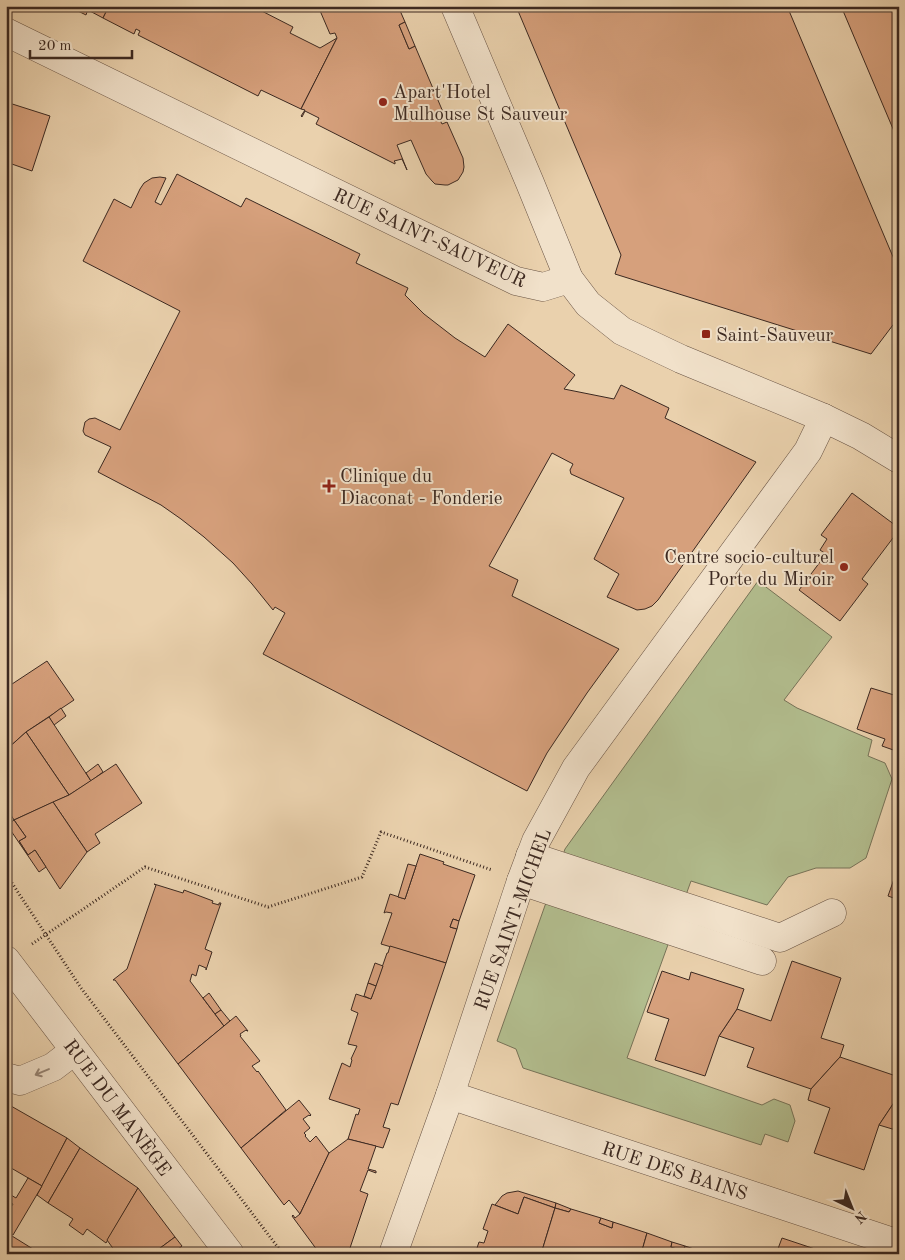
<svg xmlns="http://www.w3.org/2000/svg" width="905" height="1260" viewBox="0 0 905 1260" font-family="'Old Standard TT',serif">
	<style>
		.green { fill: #b2bd8e; stroke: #777358 }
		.building { fill: #d6a07c; stroke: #3c2921 }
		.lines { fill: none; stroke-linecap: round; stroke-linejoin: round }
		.minor-casing { stroke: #685344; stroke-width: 29 }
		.path { stroke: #3c2921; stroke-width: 3; stroke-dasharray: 1 2.5; stroke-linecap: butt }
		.minor { stroke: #f1e1ca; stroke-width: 28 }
		.oneway { stroke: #968576 }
		.poi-dot { fill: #8f2418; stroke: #f1e1ca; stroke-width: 2 }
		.labels { text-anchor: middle; stroke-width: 4; stroke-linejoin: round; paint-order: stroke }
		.poi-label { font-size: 19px; fill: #3c2921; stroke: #f1e1ca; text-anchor: start }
		.street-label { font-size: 19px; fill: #3c2921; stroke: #f1e1ca }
	</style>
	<rect width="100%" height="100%" fill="#ead1ad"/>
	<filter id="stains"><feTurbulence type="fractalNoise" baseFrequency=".004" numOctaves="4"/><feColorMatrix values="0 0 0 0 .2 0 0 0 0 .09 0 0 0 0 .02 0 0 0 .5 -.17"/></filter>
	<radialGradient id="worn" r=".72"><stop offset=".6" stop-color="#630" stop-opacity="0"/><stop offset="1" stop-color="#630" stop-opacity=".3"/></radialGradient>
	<path class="green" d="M758 581 832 637 784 700 797 708 872 740 868 756 885 763 892 779 866 858 850 868H816L788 877 767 905 691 881 627 1058 762 1105 774 1099 790 1105 795 1121 788 1142 765 1134 761 1145 523 1068 516 1049 497 1041 565 849Z"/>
	<g class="building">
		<path d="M68 6H89L86 15Z"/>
		<path d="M89 6H109L103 18 88 10Z"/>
		<path d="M109 6H252L293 27 290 33 320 48 337 38 301 109 261 90 258 96 138 35 140 31 136 29 134 34 103 18Z"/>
		<path d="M318 6H398L405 22 399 25 409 49 415 46 443 112 437 114 442 124 447 122 463 158 464 167 463 172 458 180 448 185H445L435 184 432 181 426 174 411 140 397 145 407 170 402 159 394 161 395 162V164L316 124 319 118 305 111 302 117 301 116 305 110 301 109 337 38 335 33 330 34Z"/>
		<path d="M516 6H787L899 271V317L871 354 615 274 621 255Z"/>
		<path d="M841 6H899V143Z"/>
		<path d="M405 22 415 46 409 49 399 25Z"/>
		<path d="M6 102 50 116 32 171 6 162Z"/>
		<path d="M177 174 241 207 246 198 360 254 356 263 408 288 405 295 424 314 455 338 485 357 508 324 575 375 564 389 614 399 621 385 669 408 665 418 756 462 658 600 652 606 645 609 637 610 607 597 619 574 594 559 624 498 571 474 570 470 573 464 552 453 489 566 518 580 512 596 619 649 587 693 547 753 527 791 263 654 285 613 275 607 273 610 252 584 233 563 204 537 181 519 161 505 98 472 111 447 85 435 83 431 85 422 89 419 95 418 120 430 180 311 83 261 114 199 131 208 140 189 144 183 152 178 160 177 166 178 155 202 161 205Z"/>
		<path d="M852 493 899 528V530L862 579 868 584 840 621 799 590 826 554 820 550 827 539 821 535Z"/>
		<path d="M47 661 74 700 26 732 6 750V688Z"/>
		<path d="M899 681V752L882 746 885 739 857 729 871 688 894 695Z"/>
		<path d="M61 708 66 716 54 725 49 717Z"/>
		<path d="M49 717 91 781 69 795 26 732Z"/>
		<path d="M26 732 69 795 14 820 6 807V750Z"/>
		<path d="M98 764 103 772 91 781 86 773Z"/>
		<path d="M116 764 142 803 95 834 100 843 87 852 53 802 69 795Z"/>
		<path d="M53 802 87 852 60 889 35 850 28 855 19 841 26 837 14 820Z"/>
		<path d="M14 820 26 837 19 841 28 855 35 850 46 867 39 872 7 825Z"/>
		<path d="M420 854 444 862 443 864 475 875 459 921 453 919 450 927 457 929 446 963 381 944 392 913 386 912 384 913 390 894 405 899Z"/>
		<path d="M408 864 416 866 405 899 398 897Z"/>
		<path d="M899 865V900L888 896Z"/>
		<path d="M154 884 183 893 184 890 213 901 212 903 219 905V903H221L205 949 212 952 206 970V968L199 965 196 976 192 974 190 981 224 1026 178 1064 115 980H113L127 969 156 885Z"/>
		<path d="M453 919 459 921 457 929 450 927Z"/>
		<path d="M390 946 446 963 398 1105 391 1103 383 1127 390 1129 383 1148 348 1139 356 1114 358 1115 360 1109 329 1099 342 1063 350 1067 352 1060 351 1059 357 1046 348 1044 358 1013 351 1010 356 994 371 999 387 953H388Z"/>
		<path d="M792 961 841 978 821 1038 844 1045 840 1057 811 1089 747 1067 754 1048 719 1036 737 1009 771 1021Z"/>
		<path d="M375 963 383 966 376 986 368 983Z"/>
		<path d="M662 971 689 980 691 972 744 989 737 1009 719 1036 705 1076 655 1060 669 1019 647 1012Z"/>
		<path d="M368 983 376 986 371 999 364 996Z"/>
		<path d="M209 993 221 1010 215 1014 203 998Z"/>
		<path d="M221 1010 230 1021 224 1026 215 1014Z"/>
		<path d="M236 1016 248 1031H247L246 1030 240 1034 241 1036H240L260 1061 252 1066 257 1072 258 1071 286 1110 241 1148 178 1064Z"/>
		<path d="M840 1057 899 1077V1093L897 1098 879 1125 864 1170 814 1153 830 1108 808 1100 811 1089Z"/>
		<path d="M897 1098H899V1131L879 1125Z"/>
		<path d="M299 1100 311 1115 310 1116 309 1115 303 1119 310 1128 304 1133 306 1135 305 1136 310 1142 316 1136 329 1153 300 1214 289 1200 284 1205 241 1148Z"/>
		<path d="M11 1106 67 1138 42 1186 6 1165V1114Z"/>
		<path d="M67 1138 80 1148 48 1203 37 1195Z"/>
		<path d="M348 1139 376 1146 368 1169 376 1171V1173L368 1170 360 1191 368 1194 348 1254H320L292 1216 293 1215 295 1218 300 1214 329 1153Z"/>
		<path d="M80 1148 138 1188 106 1243 87 1229 83 1235 69 1225 73 1219 48 1203Z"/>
		<path d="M28 1178 42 1186 13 1235 6 1231V1215L13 1204 8 1201 11 1195 16 1198Z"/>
		<path d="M138 1188 175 1237 152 1254H117L107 1240Z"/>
		<path d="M518 1191 556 1203 555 1208 524 1197 518 1214 495 1205 502 1196 507 1193Z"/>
		<path d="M524 1197 555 1208 541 1254H475L479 1242 484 1243 488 1231 483 1229 492 1204 518 1214Z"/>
		<path d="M556 1203 571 1209 569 1212 555 1208Z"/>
		<path d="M555 1208 569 1212 571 1209 601 1218 599 1223 612 1228 613 1222 647 1233 641 1254H541Z"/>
		<path d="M601 1218 613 1222 612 1228 599 1223Z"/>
		<path d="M647 1233 672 1242 671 1247 683 1251 685 1246 709 1254H641Z"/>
		<path d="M12 1236 41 1254H6V1247Z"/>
		<path d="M175 1237 182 1246 172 1254H152Z"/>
		<path d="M782 1238 821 1251 820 1254H776Z"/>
		<path d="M672 1242 685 1246 683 1251 671 1247Z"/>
	</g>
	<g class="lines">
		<g class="minor-casing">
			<g id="minor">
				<path d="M455 6 530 183 569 279 588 304 622 331 681 359 824 418 861 436 899 459"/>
				<path d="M6 32 516 281 543 287 569 279"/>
				<path d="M530 856 780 938 832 913"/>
				<path d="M521 881 762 961"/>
				<path d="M6 960 230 1254"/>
				<path d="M6 1077 20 1081 53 1067 74 1051"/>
				<path d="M450 1095 899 1244"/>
				<path d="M393 1254 450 1095 521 881 536 841 576 768 808 451 824 418"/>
			</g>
		</g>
		<g class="path">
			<path d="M6 874 81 988 283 1254"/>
			<path d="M32 944 145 867 268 907 362 877 381 832 492 870"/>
		</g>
		<use href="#minor" class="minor"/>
	</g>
	<defs><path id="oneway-shaft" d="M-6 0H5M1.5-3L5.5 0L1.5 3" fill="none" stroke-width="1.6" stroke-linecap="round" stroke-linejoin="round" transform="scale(1.25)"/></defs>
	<use class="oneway" href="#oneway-shaft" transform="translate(42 1072) rotate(157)"/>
	<g class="poi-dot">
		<circle cx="383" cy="102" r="5"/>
		<rect x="701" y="329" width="10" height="10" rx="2.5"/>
		<path d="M326.5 478.5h5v5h5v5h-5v5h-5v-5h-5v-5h5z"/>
		<circle cx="844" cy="567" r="5"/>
	</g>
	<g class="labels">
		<g class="poi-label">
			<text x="393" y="98">Apart'Hotel<tspan x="393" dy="22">Mulhouse St Sauveur</tspan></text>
			<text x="716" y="341">Saint-Sauveur</text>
			<text x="340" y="482">Clinique du<tspan x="340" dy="22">Diaconat - Fonderie</tspan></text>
			<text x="834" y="563" text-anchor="end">Centre socio-culturel<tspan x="834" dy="22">Porte du Miroir</tspan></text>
		</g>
		<g class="street-label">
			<text transform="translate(430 237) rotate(25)" y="7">RUE SAINT-SAUVEUR</text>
			<text transform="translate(512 919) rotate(-70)" y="7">RUE SAINT-MICHEL</text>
			<text transform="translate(118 1107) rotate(53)" y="7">RUE DU MANÈGE</text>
			<text transform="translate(675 1170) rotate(18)" y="7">RUE DES BAINS</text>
		</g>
	</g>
	<rect width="905" height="1260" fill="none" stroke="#ead1ad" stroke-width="25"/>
	<rect x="8" y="8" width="890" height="1245" fill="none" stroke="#3c2921" stroke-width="2.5"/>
	<rect x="12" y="12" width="880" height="1235" fill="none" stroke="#3c2921"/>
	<g transform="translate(852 1208) rotate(137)" stroke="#f1e1ca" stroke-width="4" paint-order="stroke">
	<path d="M0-4L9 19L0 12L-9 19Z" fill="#3c2921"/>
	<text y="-8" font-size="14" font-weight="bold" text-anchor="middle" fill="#3c2921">N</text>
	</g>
	<path d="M30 50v8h102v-8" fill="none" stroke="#3c2921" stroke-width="2.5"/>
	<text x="38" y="50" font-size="15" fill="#3c2921" stroke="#f1e1ca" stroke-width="4" paint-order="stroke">20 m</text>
	<rect width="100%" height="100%" filter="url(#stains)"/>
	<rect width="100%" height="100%" fill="url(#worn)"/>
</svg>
